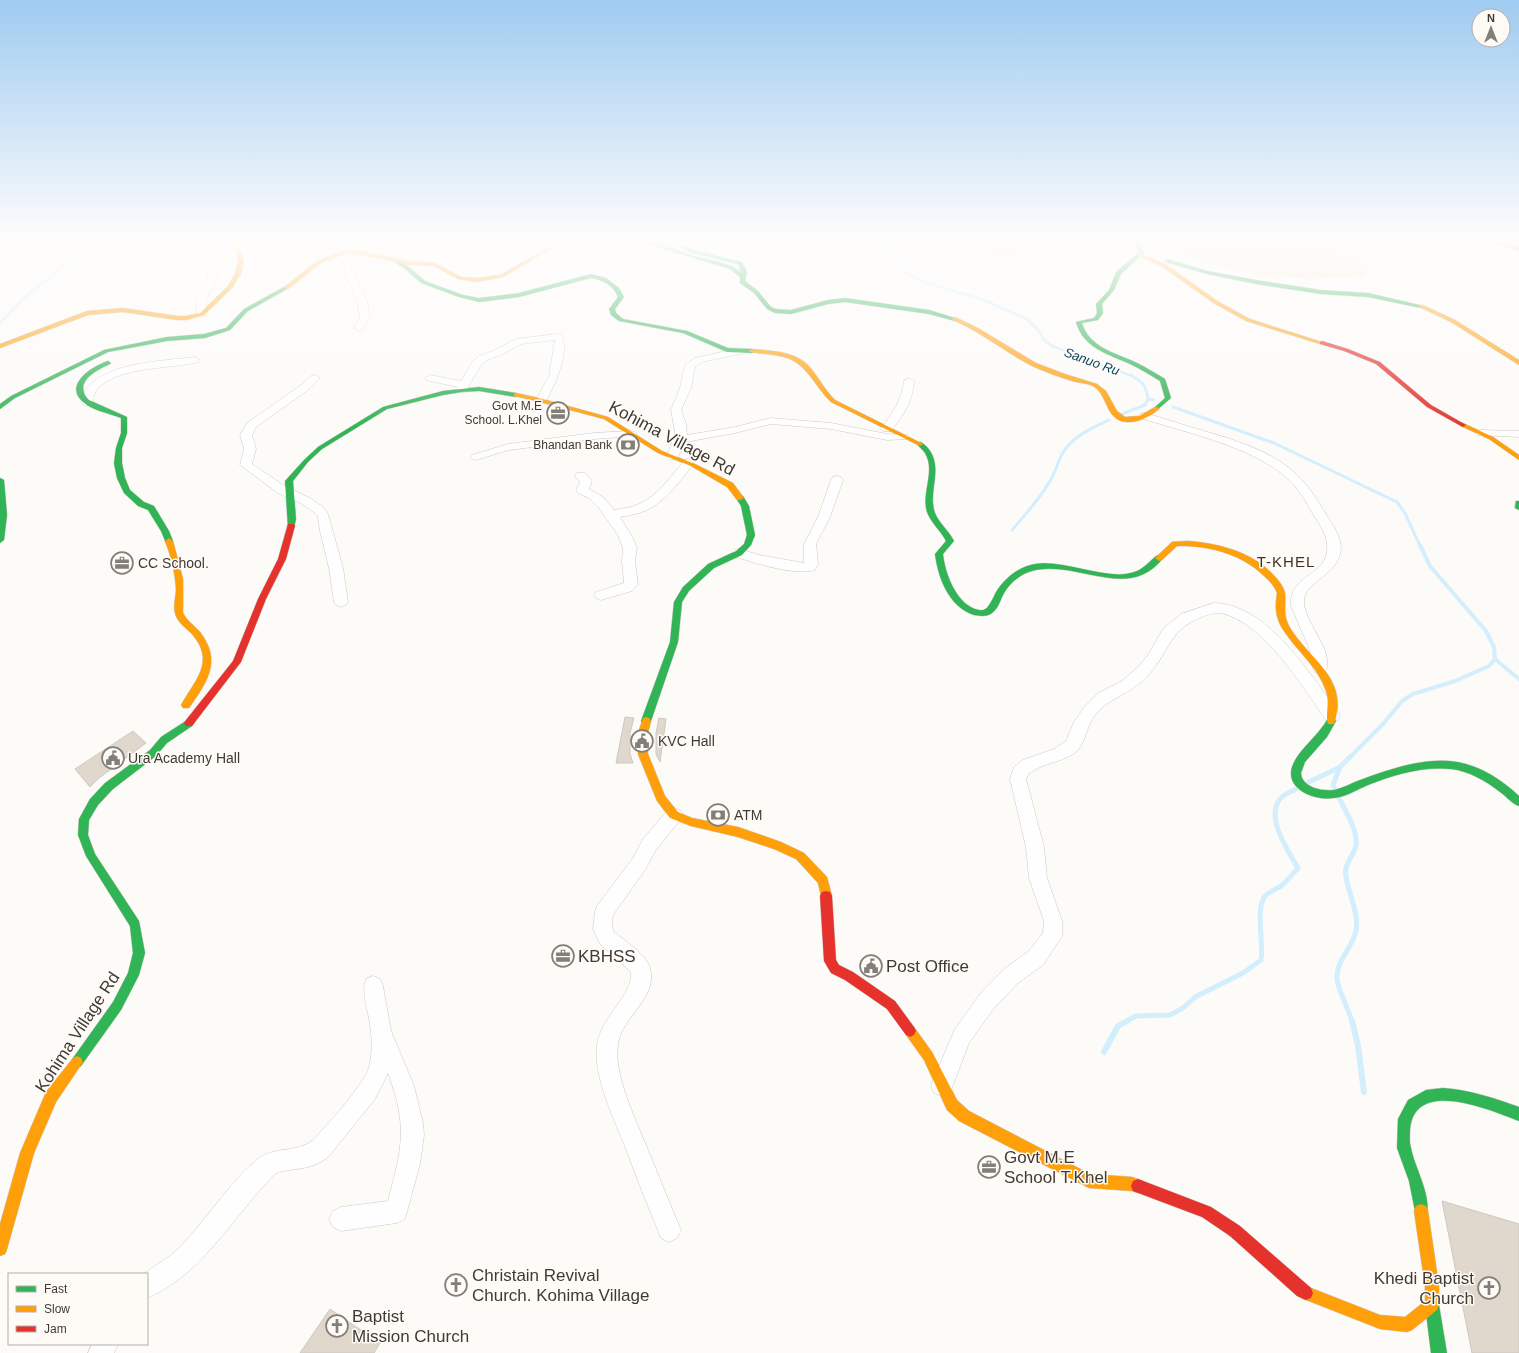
<svg xmlns="http://www.w3.org/2000/svg" width="1519" height="1353" viewBox="0 0 1519 1353" font-family="Helvetica,sans-serif">
	<style>
		.green { fill: #f7e8d6 }
		.lines { fill: none; stroke-linecap: round; stroke-linejoin: round }
		.stream-far4 { stroke: #d3eefc; stroke-width: 2.5 }
		.stream-far3 { stroke: #d3eefc; stroke-width: 3 }
		.stream-far2 { stroke: #d3eefc; stroke-width: 4 }
		.stream-far1 { stroke: #d3eefc; stroke-width: 5 }
		.stream { stroke: #d3eefc; stroke-width: 6 }
		.building { fill: #e0d8cd; stroke: #ccc8c3 }
		.street-casing { stroke: #cdc9c4; stroke-width: 1 }
		.fast-casing { stroke: #cdc9c4; stroke-width: 1 }
		.slow-casing { stroke: #cdc9c4; stroke-width: 1 }
		.jam-casing { stroke: #cdc9c4; stroke-width: 1 }
		.street { fill: #fffefe; fill-rule: evenodd }
		.fast { fill: #30b455; fill-rule: evenodd }
		.slow { fill: #ff9f0a; fill-rule: evenodd }
		.jam { fill: #e5322d; fill-rule: evenodd }
		.labels { text-anchor: middle; stroke-width: 3; stroke-linejoin: round; paint-order: stroke }
		.far-poi-label { font-size: 12px; fill: #413a32; stroke: #fefbf7; text-anchor: end }
		.far-water-label { font-size: 13px; font-style: italic; fill: #0a445a; stroke: #fefbf7 }
		.poi-label { font-size: 14px; fill: #413a32; stroke: #fefbf7; text-anchor: start }
		.neighbourhood-label { font-size: 15px; letter-spacing: 1px; fill: #423424; stroke: #fefbf7 }
		.near-street-label { font-size: 17px; fill: #413a32; stroke: #fefbf7 }
		.near-poi-label { font-size: 17px; fill: #413a32; stroke: #fefbf7; text-anchor: start }
	</style>
	<rect width="100%" height="100%" fill="#fdfbf8"/>
	<g class="green">
		<path d="M967 241H1109L1115 247 991 258Z"/>
		<path d="M1167 241H1325L1370 266 1364 277 1308 279 1263 276 1221 268 1188 258Z"/>
	</g>
	<g class="lines">
		<g class="stream-far4">
			<path d="M857 241 889 253 909 275 927 283 984 300 1027 319 1039 331 1044 340 1052 346 1132 376"/>
			<path d="M0 323 24 298 58 271 75 253 96 241"/>
		</g>
		<g class="stream-far3">
			<path d="M1131 375C1143 383 1146 384 1148 399L1154 400"/>
			<path d="M1173 407 1274 443 1397 502 1405 513 1420 546"/>
			<path d="M1122 414 1145 405 1148 399"/>
			<path d="M1012 530C1025 515 1038 501 1048 484 1055 474 1057 464 1062 454 1072 436 1092 428 1109 420"/>
		</g>
		<g class="stream-far2">
			<path d="M1495 659 1519 679"/>
			<path d="M1350 757 1384 723 1402 701 1413 694 1455 681 1489 666 1495 659 1494 647 1486 631 1430 566 1420 545"/>
		</g>
		<g class="stream-far1">
			<path d="M1309 782 1340 767 1351 756"/>
			<path d="M1334 787 1333 785 1340 767"/>
			<path d="M1339 798C1345 810 1361 836 1355 849 1350 861 1344 864 1346 877 1349 895 1359 913 1356 931 1352 949 1336 960 1337 979 1338 990 1349 1010 1352 1022"/>
			<path d="M1125 1022 1136 1016 1170 1015 1183 1008 1195 997 1243 973 1261 960C1264 942 1255 909 1265 896 1269 892 1276 889 1281 886 1287 881 1293 874 1298 868 1288 851 1265 817 1280 799 1284 794 1291 792 1296 789"/>
		</g>
		<g class="stream">
			<path d="M1352 1021 1358 1046 1364 1092"/>
			<path d="M1104 1052 1118 1026 1127 1021"/>
		</g>
	</g>
	<g class="building">
		<path d="M625 717 634 718 630 733V754L633 763H616Z"/>
		<path d="M659 718 666 719 660 762 656 754V733Z"/>
		<path d="M133 731 146 743 99 778 90 787 75 769Z"/>
		<path d="M1442 1201 1519 1224V1353H1472Z"/>
		<path d="M330 1309 380 1343 374 1353H300Z"/>
	</g>
	<g class="lines">
		<g class="street-casing">
			<g id="street">
				<path d="M185 241H194L185 248 184 251C197 257 223 262 216 282 214 288 209 292 207 298 204 304 208 310 205 316L202 317 197 314C197 310 196 305 196 301 198 287 214 284 205 266L178 255 175 250 179 244Z"/>
				<path d="M327 241H339L348 252 351 266 367 301 370 317 362 330 359 331 354 328 360 317 357 301 343 266 340 253 333 245Z"/>
				<path d="M558 334 561 335C571 350 554 388 545 402L541 403 536 400 549 376 555 340 521 344 501 355 487 360 481 365 465 392H457L456 390 458 387 426 380 425 378 430 375 461 381 473 361 479 356 493 351 516 339Z"/>
				<path d="M741 348 746 351 745 353 702 362 695 366 691 388 681 410 686 424 687 435 735 427 771 418 831 423 887 434 908 435 910 437 908 439 887 440 831 429 771 424 735 433 685 442 677 459H669L667 457 675 432 671 410 680 388 685 365 695 358Z"/>
				<path d="M195 357 200 360 199 362C171 369 114 366 96 391 93 395 94 401 91 405H83L82 403C83 398 84 392 87 388 109 362 163 361 195 357Z"/>
				<path d="M315 375 320 378 308 390 256 427 252 435 256 449 252 464 286 487 310 498 323 507 328 514 343 568 348 602 346 605 341 607 336 605 334 602 329 568 320 531 318 517 315 513 302 504 278 493 240 465 244 449 240 435 247 423 300 386 311 376Z"/>
				<path d="M909 378 914 381C913 401 903 416 891 431H883L881 429C892 413 902 401 904 381Z"/>
				<path d="M1144 413C1160 417 1175 422 1190 427 1225 437 1271 449 1297 475 1309 486 1317 500 1326 514 1332 524 1341 536 1341 549 1339 576 1304 580 1304 602 1304 623 1336 652 1325 672L1320 674 1315 672 1313 668 1310 650 1291 606C1288 576 1325 576 1327 551 1329 537 1320 525 1313 514 1306 502 1299 489 1289 480 1255 447 1184 432 1140 418L1139 416 1140 414Z"/>
				<path d="M1481 430 1519 431V437L1477 435 1475 433Z"/>
				<path d="M631 431 635 432 637 434 635 436 594 439 509 450 476 460 472 459 470 457 472 455 508 444 594 433Z"/>
				<path d="M688 459 692 461 694 463C682 479 666 501 647 510 639 514 629 515 620 517L631 535 637 548 635 561 638 585 632 591 601 600 596 598 594 595 596 592 624 583 622 561 623 548 618 535 599 508 589 498 578 493 576 490 580 482 575 476 577 473H585L592 481 589 489 603 497 614 510C623 508 631 508 639 504 658 496 671 476 684 461Z"/>
				<path d="M837 476 841 477 843 480 830 517 816 544 818 564 815 570C795 576 754 563 734 556L732 553 734 550 739 549 759 555 804 563V544L818 517 831 480 833 477Z"/>
				<path d="M1214 603C1266 603 1310 674 1338 712L1340 716 1338 720 1332 722 1326 720C1303 687 1262 620 1220 613 1212 612 1198 618 1191 622 1170 633 1165 657 1150 673 1145 679 1138 685 1132 689 1118 698 1105 702 1095 715 1087 725 1086 740 1078 750 1067 763 1030 764 1026 779L1044 847 1047 878 1062 921V936L1043 965 1018 983 994 1008 969 1043 950 1093 942 1096 934 1093 931 1085 955 1029 980 994 1004 969 1029 951 1043 933 1044 921 1029 878 1026 847 1010 779 1014 767 1023 760 1054 749 1066 741 1074 722 1085 706 1098 693 1122 681 1139 666 1148 655 1163 629 1181 614Z"/>
				<path d="M674 808 680 810 683 815 680 820 655 851 645 870 613 915C612 921 611 926 614 932 624 940 647 955 650 968 658 999 622 1016 618 1044 613 1073 635 1118 646 1145 658 1174 669 1202 681 1230L677 1238 669 1242 661 1238C648 1207 636 1176 624 1144 613 1116 593 1076 597 1045 600 1018 634 994 631 972L600 944 593 929 595 912 597 906 633 858 643 839 668 810Z"/>
				<path d="M373 976 380 979 383 986 391 1031 414 1086 423 1123 424 1135 420 1164 405 1219 397 1223 341 1231 333 1227 329 1219 333 1211 341 1207 388 1201C402 1148 408 1126 388 1073L375 1099 329 1156C313 1170 297 1168 278 1172L274 1175C234 1215 201 1276 147 1298V1274H143C156 1265 169 1258 180 1247 206 1220 231 1180 259 1158 276 1146 298 1153 313 1140 326 1127 362 1086 368 1070 373 1056 372 1039 370 1024 368 1010 361 992 366 979Z"/>
				<path d="M92 1344H118L114 1353H88Z"/>
			</g>
		</g>
		<g class="fast-casing">
			<g id="fast">
				<path d="M637 241C656 241 676 250 694 256 711 261 727 261 741 272L738 264 692 253 666 241H672L696 251 742 262 747 272 745 281 758 291 771 307 776 309 791 310 828 300 845 298 929 310 958 319 955 321 929 314 845 302 828 304 791 314 775 313 767 309 754 293 740 283V277L730 269Z"/>
				<path d="M1134 241H1138L1144 253 1121 274 1114 290 1102 304 1103 313 1098 320 1082 323C1089 347 1115 353 1135 362 1146 367 1155 373 1165 379L1171 398 1157 410 1154 408 1165 398 1160 381C1150 375 1141 369 1130 364 1108 354 1083 348 1076 322L1094 318 1097 313 1096 304 1109 290 1116 272 1138 253Z"/>
				<path d="M389 257H393L408 266 425 281 463 295 479 298 519 293 591 274 606 278 619 288 624 297 615 309 616 313 623 319 687 331 728 348 752 349 755 351 752 353 727 352 683 333 619 321 611 315 609 309 618 297C613 285 603 280 591 278L519 297 479 302 459 297 421 283 404 268 389 259Z"/>
				<path d="M1167 259 1208 271 1256 280 1321 290 1368 293 1424 306 1421 308 1368 297 1321 294 1256 284 1207 274 1165 262V260Z"/>
				<path d="M284 287 289 288 248 311 230 330 205 338 167 341 108 352 15 398 0 409V404L11 396 104 350 167 337 204 334 226 328 244 309Z"/>
				<path d="M108 361 111 363 110 364C96 370 72 383 89 400L127 417V433L122 448V463L125 478 130 490 144 502 154 506 169 531 173 541 172 543H166L161 531 148 510 138 506 124 493 117 478 114 463 116 448 121 433V418C109 413 93 411 83 402 63 385 92 366 108 361Z"/>
				<path d="M479 387 516 393 519 395 516 397 479 391 461 392 443 395 387 409 322 449 308 462 293 481 296 519 294 528H288L285 481 304 460 318 447 383 407 443 391Z"/>
				<path d="M920 442C923 443 925 445 927 447 945 467 927 491 935 513 939 523 949 531 954 541L943 554C945 574 957 606 979 610 983 611 987 609 989 605 992 601 994 596 996 592 1005 578 1018 567 1035 564 1066 559 1110 583 1137 571 1144 568 1150 561 1156 556L1159 555 1163 558C1132 599 1085 566 1045 569 1028 569 1011 579 1003 595 1000 601 998 609 992 613 987 617 980 616 974 615 949 607 938 578 935 554L946 541C941 531 931 523 927 512 921 493 936 471 925 453 923 450 919 447 917 444Z"/>
				<path d="M0 478 4 480 7 515 4 540 0 543Z"/>
				<path d="M737 496H743L749 506 755 535 751 545 742 555 714 568 689 591 682 602 678 642 651 721 649 724H643L641 721 670 642 674 602 683 587 708 564 736 551 744 544 747 535 741 506 736 498Z"/>
				<path d="M1516 501H1519V510L1515 508Z"/>
				<path d="M1331 717 1334 718 1336 721 1327 737 1305 762 1301 773 1302 778C1308 789 1323 791 1334 790 1344 788 1353 782 1363 779 1390 769 1420 759 1449 761 1476 763 1500 778 1519 796V806C1512 804 1506 796 1500 792 1486 781 1469 771 1451 769 1423 766 1393 775 1368 785 1356 790 1346 797 1334 798 1316 801 1285 790 1292 767 1298 749 1319 736 1328 718Z"/>
				<path d="M189 719 192 720 194 723 192 726 167 743 156 756 113 789 98 805 89 820 88 835 95 854 139 921 145 953 139 975 121 1010 81 1066 77 1068 73 1066 71 1062 73 1058 113 1002 128 973 133 953 130 926 86 856 78 835 79 819 90 799 105 783 150 750 161 737Z"/>
				<path d="M1443 1088C1470 1090 1494 1098 1519 1107V1121C1490 1110 1414 1077 1410 1130 1410 1136 1409 1142 1411 1148 1414 1166 1433 1198 1426 1216L1421 1218 1416 1216 1409 1181 1397 1148 1398 1119 1408 1100 1426 1090Z"/>
				<path d="M1432 1298 1437 1300 1439 1305 1447 1353H1431L1425 1305 1427 1300Z"/>
			</g>
		</g>
		<g class="slow-casing">
			<g id="slow">
				<path d="M233 241H237L244 261 241 274 232 288 204 315 186 320H177L123 312 88 315 0 348V344L87 311 123 308 177 316H186L200 313 228 286 235 274 238 261Z"/>
				<path d="M560 241H565L503 277 477 282 458 279 434 266 410 265 363 255 345 254 321 263 288 289 283 288 317 261 344 250 363 251 410 261 435 263 461 277 477 278 500 275Z"/>
				<path d="M1136 253H1140L1165 264 1219 302 1250 319 1325 343 1320 344 1246 321 1215 304 1161 266 1136 255Z"/>
				<path d="M1419 305H1423L1455 320 1519 360V365L1451 322 1419 307Z"/>
				<path d="M955 317 978 328 1036 363 1065 374 1097 384 1106 391 1117 411 1125 417 1139 416 1155 407 1160 408C1151 417 1134 425 1121 421 1105 415 1107 394 1093 386 1087 383 1079 383 1072 381 1059 377 1045 372 1032 366 1005 352 981 332 953 320L952 319Z"/>
				<path d="M752 349C771 351 794 351 808 365 818 376 824 389 835 400L923 444 920 446 918 445 831 402C815 387 807 363 784 357 773 354 761 354 750 352L749 351Z"/>
				<path d="M516 393 539 398 608 417 662 451 695 464 733 483 744 498 740 500H737L727 487 691 466 658 453 604 419 536 401 514 396V394Z"/>
				<path d="M1463 423 1493 437 1519 455V460L1489 439 1461 426 1460 425Z"/>
				<path d="M169 538 173 541 183 579V613C187 621 194 625 200 632 222 661 208 681 189 708H183L181 705C195 680 216 662 192 634 186 628 177 622 175 613 173 605 176 596 176 589 175 572 171 556 165 541Z"/>
				<path d="M1188 541C1215 543 1244 550 1265 567 1272 573 1284 584 1285 594 1286 605 1283 612 1288 624 1303 654 1343 673 1337 712 1336 716 1336 720 1334 724H1328C1325 718 1330 701 1326 691 1318 667 1297 651 1284 631 1278 623 1275 612 1276 602 1276 599 1277 596 1277 593 1275 587 1269 580 1264 576 1242 554 1208 545 1177 546L1162 560 1159 561 1155 558 1172 542Z"/>
				<path d="M646 717 649 718 651 721 648 733V754L665 796 678 812 692 818 738 827 781 842 804 853 827 877 832 896 830 900 826 901 822 900 818 883 796 859 774 849 738 837 691 826 670 818 657 801 638 754V733L643 718Z"/>
				<path d="M910 1025 914 1027 932 1052 957 1100 969 1111 1090 1174 1132 1177 1143 1181 1145 1186 1143 1191 1138 1193 1132 1191 1089 1188 959 1121 947 1110 924 1060 906 1035 904 1031 906 1027Z"/>
				<path d="M77 1056 81 1058 83 1062 56 1102 34 1153 7 1249 5 1254 0 1256V1224L20 1153 46 1092 73 1058Z"/>
				<path d="M1421 1204 1426 1206 1428 1211 1439 1286V1305L1437 1310 1412 1330 1407 1332 1380 1329 1301 1298 1299 1293 1301 1288 1306 1286 1380 1315 1405 1317 1425 1301V1286L1414 1211 1416 1206Z"/>
			</g>
		</g>
		<g class="jam-casing">
			<g id="jam">
				<path d="M1485 241H1492L1519 247V251Z"/>
				<path d="M1322 341 1348 349 1380 362 1431 405 1466 425 1463 427 1461 426 1427 407 1376 364 1344 351 1320 344V342Z"/>
				<path d="M288 524H294L295 526 286 559 266 599 241 662 192 726H186L184 723 186 720 233 661 258 599 278 559Z"/>
				<path d="M826 891 830 892 832 896 836 960 839 965 853 972 895 1001 914 1027 916 1031 914 1035 910 1037 906 1035 887 1009 845 980 831 973 824 961 820 896 822 892Z"/>
				<path d="M1138 1179 1211 1207 1240 1226 1311 1288 1313 1293 1311 1298 1306 1300 1297 1296 1230 1236 1202 1217 1133 1191 1131 1186 1133 1181Z"/>
			</g>
		</g>
		<use href="#street" class="street"/>
		<use href="#fast" class="fast"/>
		<use href="#slow" class="slow"/>
		<use href="#jam" class="jam"/>
	</g>
	<linearGradient id="sky" x2="0" y2="1"><stop stop-color="#9fcbf0"/><stop offset="0.56" stop-color="#fefdfc"/><stop offset="1" stop-color="#fefdfc" stop-opacity="0"/></linearGradient>
	<rect width="1519" height="430" fill="url(#sky)"/>
	<defs>
		<g id="office-ring" transform="scale(1.15)"><circle r="9.5" fill="#fefbf7" stroke="#837e77" stroke-width="1.5"/><path d="M-6-3h4V-5.5h4V-3h4V5H-6ZM-1-4.5V-3h2v-1.5ZM-6 0V1H6V0Z" fill="#837e77"/></g>
		<g id="bank-ring" transform="scale(1.15)"><circle r="9.5" fill="#fefbf7" stroke="#837e77" stroke-width="1.5"/><path d="M-6-4H6V4H-6ZM0-2.3a2.3 2.3 0 1 0 0 4.6a2.3 2.3 0 1 0 0-4.6Z" fill="#837e77"/></g>
		<g id="civic-ring" transform="scale(1.15)"><circle r="9.5" fill="#fefbf7" stroke="#837e77" stroke-width="1.5"/><path d="M-.6-6.5H3V-4.5H.6V-3L4-1V1h2V6H-6V1h2V-1L-.6-3ZM-1.2 2.5V6h2.4V2.5Z" fill="#837e77"/></g>
		<g id="church-ring" transform="scale(1.15)"><circle r="9.5" fill="#fefbf7" stroke="#837e77" stroke-width="1.5"/><path d="M-1.2-6h2.4v3.5h3.3v2.4h-3.3V6h-2.4V-.1h-3.3v-2.4h3.3Z" fill="#837e77"/></g>
	</defs>
	<g fill-rule="evenodd">
		<use href="#office-ring" x="558" y="413"/>
		<use href="#bank-ring" x="628" y="445"/>
		<use href="#office-ring" x="122" y="563"/>
		<use href="#civic-ring" x="642" y="741"/>
		<use href="#civic-ring" x="113" y="758"/>
		<use href="#bank-ring" x="718" y="815"/>
		<use href="#office-ring" x="563" y="956"/>
		<use href="#civic-ring" x="871" y="966"/>
		<use href="#office-ring" x="989" y="1167"/>
		<use href="#church-ring" x="456" y="1285"/>
		<use href="#church-ring" x="1489" y="1288"/>
		<use href="#church-ring" x="337" y="1326"/>
	</g>
	<g class="labels">
		<g class="far-poi-label">
			<text x="542" y="410">Govt M.E<tspan x="542" dy="14">School. L.Khel</tspan></text>
			<text x="612" y="449">Bhandan Bank</text>
		</g>
		<g class="far-water-label">
			<text transform="translate(1092 361) rotate(20)" y="5">Sanuo Ru</text>
		</g>
		<g class="poi-label">
			<text x="138" y="568">CC School.</text>
			<text x="658" y="746">KVC Hall</text>
			<text x="128" y="763">Ura Academy Hall</text>
			<text x="734" y="820">ATM</text>
		</g>
		<g class="neighbourhood-label">
			<text x="1286" y="567">T-KHEL</text>
		</g>
		<g class="near-street-label">
			<text transform="translate(672 438) rotate(28)" y="6">Kohima Village Rd</text>
			<text transform="translate(77 1032) rotate(-57)" y="6">Kohima Village Rd</text>
		</g>
		<g class="near-poi-label">
			<text x="578" y="962">KBHSS</text>
			<text x="886" y="972">Post Office</text>
			<text x="1004" y="1163">Govt M.E<tspan x="1004" dy="20">School T.Khel</tspan></text>
			<text x="472" y="1281">Christain Revival<tspan x="472" dy="20">Church. Kohima Village</tspan></text>
			<text x="1474" y="1284" text-anchor="end">Khedi Baptist<tspan x="1474" dy="20">Church</tspan></text>
			<text x="352" y="1322">Baptist<tspan x="352" dy="20">Mission Church</tspan></text>
		</g>
	</g>
	<rect x="8" y="1273" width="140" height="72" fill="#fefbf7" stroke="#b2aea8"/>
	<rect x="16" y="1286" width="20" height="6" fill="#30b455" stroke="#b2aea8"/>
	<text x="44" y="1293" font-size="12" fill="#413a32">Fast</text>
	<rect x="16" y="1306" width="20" height="6" fill="#ff9f0a" stroke="#b2aea8"/>
	<text x="44" y="1313" font-size="12" fill="#413a32">Slow</text>
	<rect x="16" y="1326" width="20" height="6" fill="#e5322d" stroke="#b2aea8"/>
	<text x="44" y="1333" font-size="12" fill="#413a32">Jam</text>
	<g transform="translate(1491 28)"><circle r="19" fill="#fefbf7" stroke="#b2aea8"/>
	<path d="M0-3L7 15L0 10L-7 15Z" fill="#837e77"/>
	<text y="-6" font-size="11" font-weight="bold" text-anchor="middle" fill="#413a32">N</text>
	</g>
</svg>
